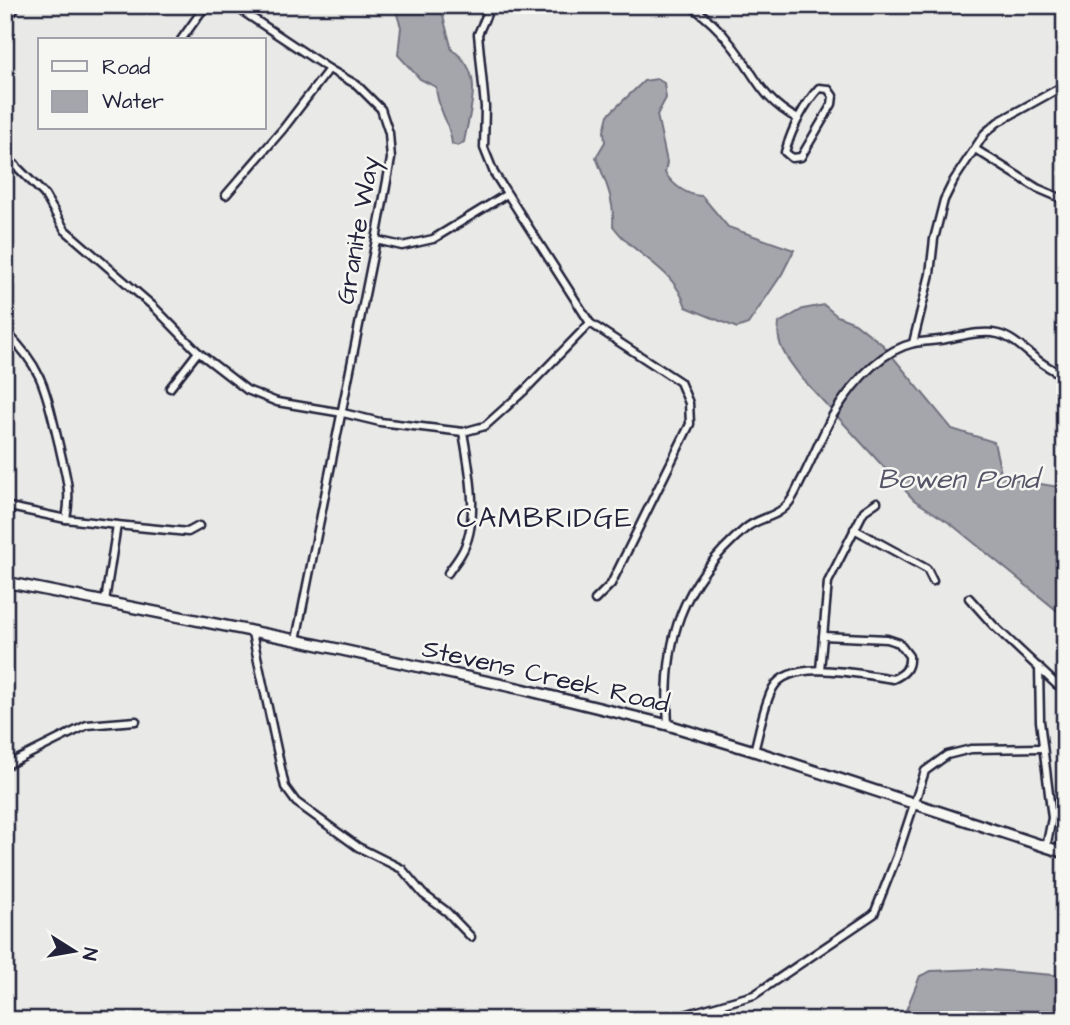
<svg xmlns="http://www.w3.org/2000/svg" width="1070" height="1025" viewBox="0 0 1070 1025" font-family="'Architects Daughter',sans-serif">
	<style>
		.water { fill: #a5a5ac; stroke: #71717f; stroke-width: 2 }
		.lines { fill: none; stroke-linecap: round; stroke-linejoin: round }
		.street-casing { stroke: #22223b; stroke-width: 11 }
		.secondary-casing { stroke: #22223b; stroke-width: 14 }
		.street { stroke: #f6f6f2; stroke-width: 6 }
		.secondary { stroke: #f6f6f2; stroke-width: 9 }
		.labels { text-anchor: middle; stroke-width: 5; stroke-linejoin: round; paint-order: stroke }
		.street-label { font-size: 26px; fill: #22223b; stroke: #f6f6f2 }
		.water-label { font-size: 28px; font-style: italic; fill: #565668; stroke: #f6f6f2 }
		.neighbourhood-label { font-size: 28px; letter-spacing: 2px; fill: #22223b; stroke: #f6f6f2 }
	</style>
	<rect width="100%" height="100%" fill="#e9e9e7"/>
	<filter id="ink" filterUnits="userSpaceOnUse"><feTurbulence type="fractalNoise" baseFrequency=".0143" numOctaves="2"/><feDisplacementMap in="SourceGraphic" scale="14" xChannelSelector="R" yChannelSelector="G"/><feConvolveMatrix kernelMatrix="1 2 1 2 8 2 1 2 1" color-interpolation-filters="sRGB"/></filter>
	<g filter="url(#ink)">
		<g class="water">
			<path d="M394 5H440L452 50C486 72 470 109 464 142L458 146 452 144C450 121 437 110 436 87L420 79 398 55 401 27Z"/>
			<path d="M657 79 664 83 666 98 657 115 667 162 665 173C674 186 686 195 702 196L728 227 794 250 782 274 748 324 737 328 686 307C673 266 637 259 613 226 615 200 605 181 596 157L605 142 604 131 608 115 644 81Z"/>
			<path d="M824 305 837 316 855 323 883 345 952 429 994 442 1001 473 1017 480 1065 488V614L1060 613 951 524 914 500 801 377C788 359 775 346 779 323L803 309Z"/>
			<path d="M980 969 1065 976V1020H902L920 976 931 971Z"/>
		</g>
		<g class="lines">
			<g class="street-casing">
				<g id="street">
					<path d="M233 5 329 69 357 85 381 109 389 133 391 159 376 240 296 640"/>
					<path d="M491 5 478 34 485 107 484 148 494 173 590 323 680 382 689 403 690 424 611 584 595 600"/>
					<path d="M690 5C705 16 719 28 730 43 756 74 759 98 798 119"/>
					<path d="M5 23 17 5"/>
					<path d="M181 40 206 5"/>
					<path d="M819 88 828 89 833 96 832 104 801 157 792 158 785 152C792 129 803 106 819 88Z"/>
					<path d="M975 149 1037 188 1065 200"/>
					<path d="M5 158 14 164 44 194 65 230 154 307 198 352 247 390 277 402 343 413 380 422 463 432 485 426 524 391 590 323"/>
					<path d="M226 195 283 129 329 69"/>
					<path d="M376 240 402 246 433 239 507 194"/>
					<path d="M5 331C45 370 46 393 59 445 65 474 72 489 66 519"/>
					<path d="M913 343 930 274 934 239 944 200 954 180 985 133 998 122 1065 85"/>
					<path d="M170 388 198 352"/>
					<path d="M5 506 66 519 117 525 188 532 199 526"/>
					<path d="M854 529 927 569 933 581"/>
					<path d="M448 573C452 567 457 561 461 554 481 521 469 468 463 432"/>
					<path d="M969 598 994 626 1057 685"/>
					<path d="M105 601 117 525"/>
					<path d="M252 633 285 787 296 802 358 847 402 869 423 894 446 911 471 937"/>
					<path d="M1039 667 1040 721 1052 818 1046 848"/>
					<path d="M820 670 828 582 864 511 877 502"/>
					<path d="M668 725C663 640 680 584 746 528 758 518 777 517 787 505 794 498 798 486 803 477 813 457 822 435 833 415 851 386 879 351 914 343 925 341 936 341 946 339 962 336 982 330 998 334 1015 338 1028 354 1042 363 1049 368 1057 372 1065 377"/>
					<path d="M754 751C760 731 763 706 773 688 790 657 863 675 893 679 904 674 910 669 909 656L899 643 887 639 823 636"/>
					<path d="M5 766 87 725 136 721"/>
					<path d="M667 1020 754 995 874 914 897 856 925 771 947 755 971 749 1042 748"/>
				</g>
			</g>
			<g class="secondary-casing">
				<path id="secondary" d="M5 582 296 640 522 689 668 725 754 751 1065 853"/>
			</g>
			<use href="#street" class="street"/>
			<use href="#secondary" class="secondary"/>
		</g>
	</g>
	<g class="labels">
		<g class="street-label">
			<text transform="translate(357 230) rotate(-80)" y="9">Granite Way</text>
			<text transform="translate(546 675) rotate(13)" y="9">Stevens Creek Road</text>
		</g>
		<g class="water-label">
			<text x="958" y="488">Bowen Pond</text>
		</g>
		<g class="neighbourhood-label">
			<text x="545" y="527">CAMBRIDGE</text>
		</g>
	</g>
	<rect width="1070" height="1025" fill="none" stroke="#f6f6f2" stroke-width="28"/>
	<rect x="14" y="14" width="1042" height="997" fill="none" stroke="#22223b" stroke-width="2.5" filter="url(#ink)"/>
	<rect x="38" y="38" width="228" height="91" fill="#f6f6f2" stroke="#a1a1a9" stroke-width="2"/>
	<rect x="52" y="61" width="35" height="10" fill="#f6f6f2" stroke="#a1a1a9" stroke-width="2"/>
	<text x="102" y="74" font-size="21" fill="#22223b">Road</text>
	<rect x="52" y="91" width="35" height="21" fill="#a5a5ac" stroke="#a1a1a9" stroke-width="2"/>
	<text x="102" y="108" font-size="21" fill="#22223b">Water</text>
	<g transform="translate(74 951) rotate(101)" stroke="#f6f6f2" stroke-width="5" paint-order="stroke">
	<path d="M0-5L12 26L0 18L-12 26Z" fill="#22223b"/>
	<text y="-10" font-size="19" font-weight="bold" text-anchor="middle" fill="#22223b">N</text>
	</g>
</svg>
